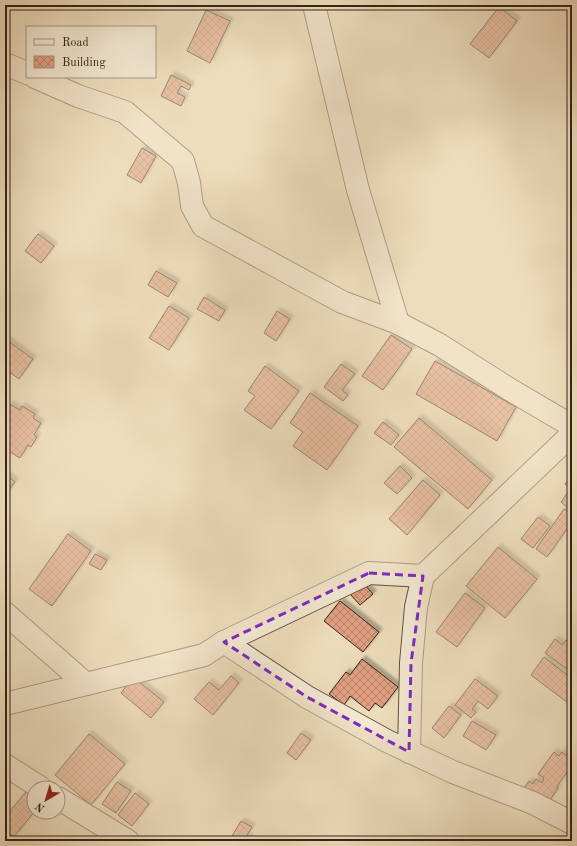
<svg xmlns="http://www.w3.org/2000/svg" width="577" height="846" viewBox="0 0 577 846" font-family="'Old Standard TT',serif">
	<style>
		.building { fill: url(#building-cross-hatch); stroke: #322415; filter: url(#shadow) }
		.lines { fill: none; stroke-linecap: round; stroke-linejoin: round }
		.minor-casing { stroke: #61523f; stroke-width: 24 }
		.minor { stroke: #f4e9d4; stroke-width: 22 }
		.marked { fill: none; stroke: #7b2cbf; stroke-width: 3; stroke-dasharray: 8 5; stroke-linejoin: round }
	</style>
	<defs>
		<pattern id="building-cross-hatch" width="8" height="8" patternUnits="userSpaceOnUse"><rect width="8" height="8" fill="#e2a083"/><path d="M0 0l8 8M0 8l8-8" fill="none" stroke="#b8826a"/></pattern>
		<filter id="shadow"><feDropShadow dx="3.5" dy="-3.5" stdDeviation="1" flood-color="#0004"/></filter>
	</defs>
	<rect width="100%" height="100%" fill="#eeddbd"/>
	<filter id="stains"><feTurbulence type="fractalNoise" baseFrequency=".005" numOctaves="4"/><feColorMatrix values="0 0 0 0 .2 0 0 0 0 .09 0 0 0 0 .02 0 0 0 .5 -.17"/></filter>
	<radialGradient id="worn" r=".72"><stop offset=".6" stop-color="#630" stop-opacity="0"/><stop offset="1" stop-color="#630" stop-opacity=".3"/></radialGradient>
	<g class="building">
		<path d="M499 7 517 21 489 58 470 44Z"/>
		<path d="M206 10 230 21 210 63 187 51Z"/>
		<path d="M171 75 191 85 189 90 181 86 177 93 185 97 181 106 161 96Z"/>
		<path d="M142 148 156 156 141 183 127 175Z"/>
		<path d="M38 234 54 246 41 263 25 251Z"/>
		<path d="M156 271 177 283 168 297 148 285Z"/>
		<path d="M204 297 225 310 219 321 197 309Z"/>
		<path d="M169 306 189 318 169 350 149 338Z"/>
		<path d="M277 311 290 319 276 341 264 333Z"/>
		<path d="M391 335 412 349 383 390 362 376Z"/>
		<path d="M5 339 33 359 19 379 5 369Z"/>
		<path d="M435 361 516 407 497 441 416 394Z"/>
		<path d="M341 364 355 374 342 390 348 395 343 401 324 387Z"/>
		<path d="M265 366 299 391 271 429 244 410 255 396 248 391Z"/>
		<path d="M310 393 358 426 327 470 293 446 303 432 290 423Z"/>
		<path d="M9 404 20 410 22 406 35 414 33 418 41 423 34 435 37 437 31 447 28 445 20 458 5 449V411Z"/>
		<path d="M419 418 492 480 468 509 394 447Z"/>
		<path d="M383 422 399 435 391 445 374 433Z"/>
		<path d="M400 466 412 478 397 494 384 483Z"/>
		<path d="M5 474 15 482 5 495Z"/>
		<path d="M572 475V490L565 484Z"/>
		<path d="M423 480 440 495 407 535 389 519Z"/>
		<path d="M568 492 572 495V511L561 502Z"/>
		<path d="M564 509 572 515V522L547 557 536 549Z"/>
		<path d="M538 517 550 526 533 548 521 539Z"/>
		<path d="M68 534 91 551 52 606 29 589Z"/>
		<path d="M498 547 537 579 505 618 466 586Z"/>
		<path d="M95 554 107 560 101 570 89 564Z"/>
		<path d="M363 583 373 594 360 605 350 594Z"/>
		<path d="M465 593 485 608 457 647 436 632Z"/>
		<path d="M340 601 379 632 363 652 324 621Z"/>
		<path d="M555 639 562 645 566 640 572 645V662L567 669 545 653Z"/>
		<path d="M544 657 572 679V706L531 675Z"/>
		<path d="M362 659 398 687 382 708 375 703 369 711 350 696 344 705 329 694 346 672 350 675Z"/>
		<path d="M231 676 239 683 213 715 194 699 209 682 219 690Z"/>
		<path d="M133 677 164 702 151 718 121 693Z"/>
		<path d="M475 679 498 696 488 709 478 701 472 709 476 712 471 718 455 705Z"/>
		<path d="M449 706 461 715 444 738 432 728Z"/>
		<path d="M472 721 496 735 486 750 463 736Z"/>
		<path d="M301 733 311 740 296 760 287 753Z"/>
		<path d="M89 734 125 764 91 805 55 775Z"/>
		<path d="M554 752 559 756 562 752 569 758 570 756 572 757V765L557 786 558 788 548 803 523 789 529 781 533 784 536 779 542 783 544 778 538 774Z"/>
		<path d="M117 782 131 791 116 813 102 804Z"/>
		<path d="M26 792 34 800V812L14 837 5 829V817Z"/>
		<path d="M135 793 149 804 132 826 118 815Z"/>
		<path d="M241 821 252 827 246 837 254 841H229Z"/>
	</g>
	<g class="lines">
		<g class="minor-casing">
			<g id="minor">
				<path d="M314 5 358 190 398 323"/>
				<path d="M5 64 27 73"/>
				<path d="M35 77 78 96 125 112 183 161 189 183 192 206 203 226 342 302 398 323 440 345 509 389 572 426"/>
				<path d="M5 613 86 684"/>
				<path d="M224 642 307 697 387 741 453 772 533 803 572 823"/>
				<path d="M5 704 204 655 224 642 369 573 423 576 572 434"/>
				<path d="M409 752 411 663 416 607 423 576"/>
				<path d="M5 765 41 788"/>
				<path d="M58 798 128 841"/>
			</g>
		</g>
		<use href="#minor" class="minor"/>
	</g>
	<path d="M0 0H577V846H0ZM369 573 423 576 411 663 409 752 307 697 224 642Z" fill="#eeddbd" fill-opacity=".55" fill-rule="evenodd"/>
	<path class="marked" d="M369 573 423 576 411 663 409 752 307 697 224 642Z"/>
	<rect width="577" height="846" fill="none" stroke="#eeddbd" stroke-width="20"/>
	<rect x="6" y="6" width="565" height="834" fill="none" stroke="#322415" stroke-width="2"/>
	<rect x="10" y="10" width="557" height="826" fill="none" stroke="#322415"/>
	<rect x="26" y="26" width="130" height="52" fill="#f4e9d4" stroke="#a69a88"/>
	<rect x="34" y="39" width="20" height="6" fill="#f4e9d4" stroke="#a69a88"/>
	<text x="62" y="46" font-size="12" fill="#322415">Road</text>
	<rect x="34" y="56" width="20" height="12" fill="url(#building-cross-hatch)" stroke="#a69a88"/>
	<text x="62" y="66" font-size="12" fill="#322415">Building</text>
	<g transform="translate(46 800) rotate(218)"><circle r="19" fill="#f4e9d4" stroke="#a69a88"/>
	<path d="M0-3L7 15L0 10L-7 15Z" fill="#8f2418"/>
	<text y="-6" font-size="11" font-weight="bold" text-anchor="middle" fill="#322415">N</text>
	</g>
	<rect width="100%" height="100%" filter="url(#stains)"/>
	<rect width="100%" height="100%" fill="url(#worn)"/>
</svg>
